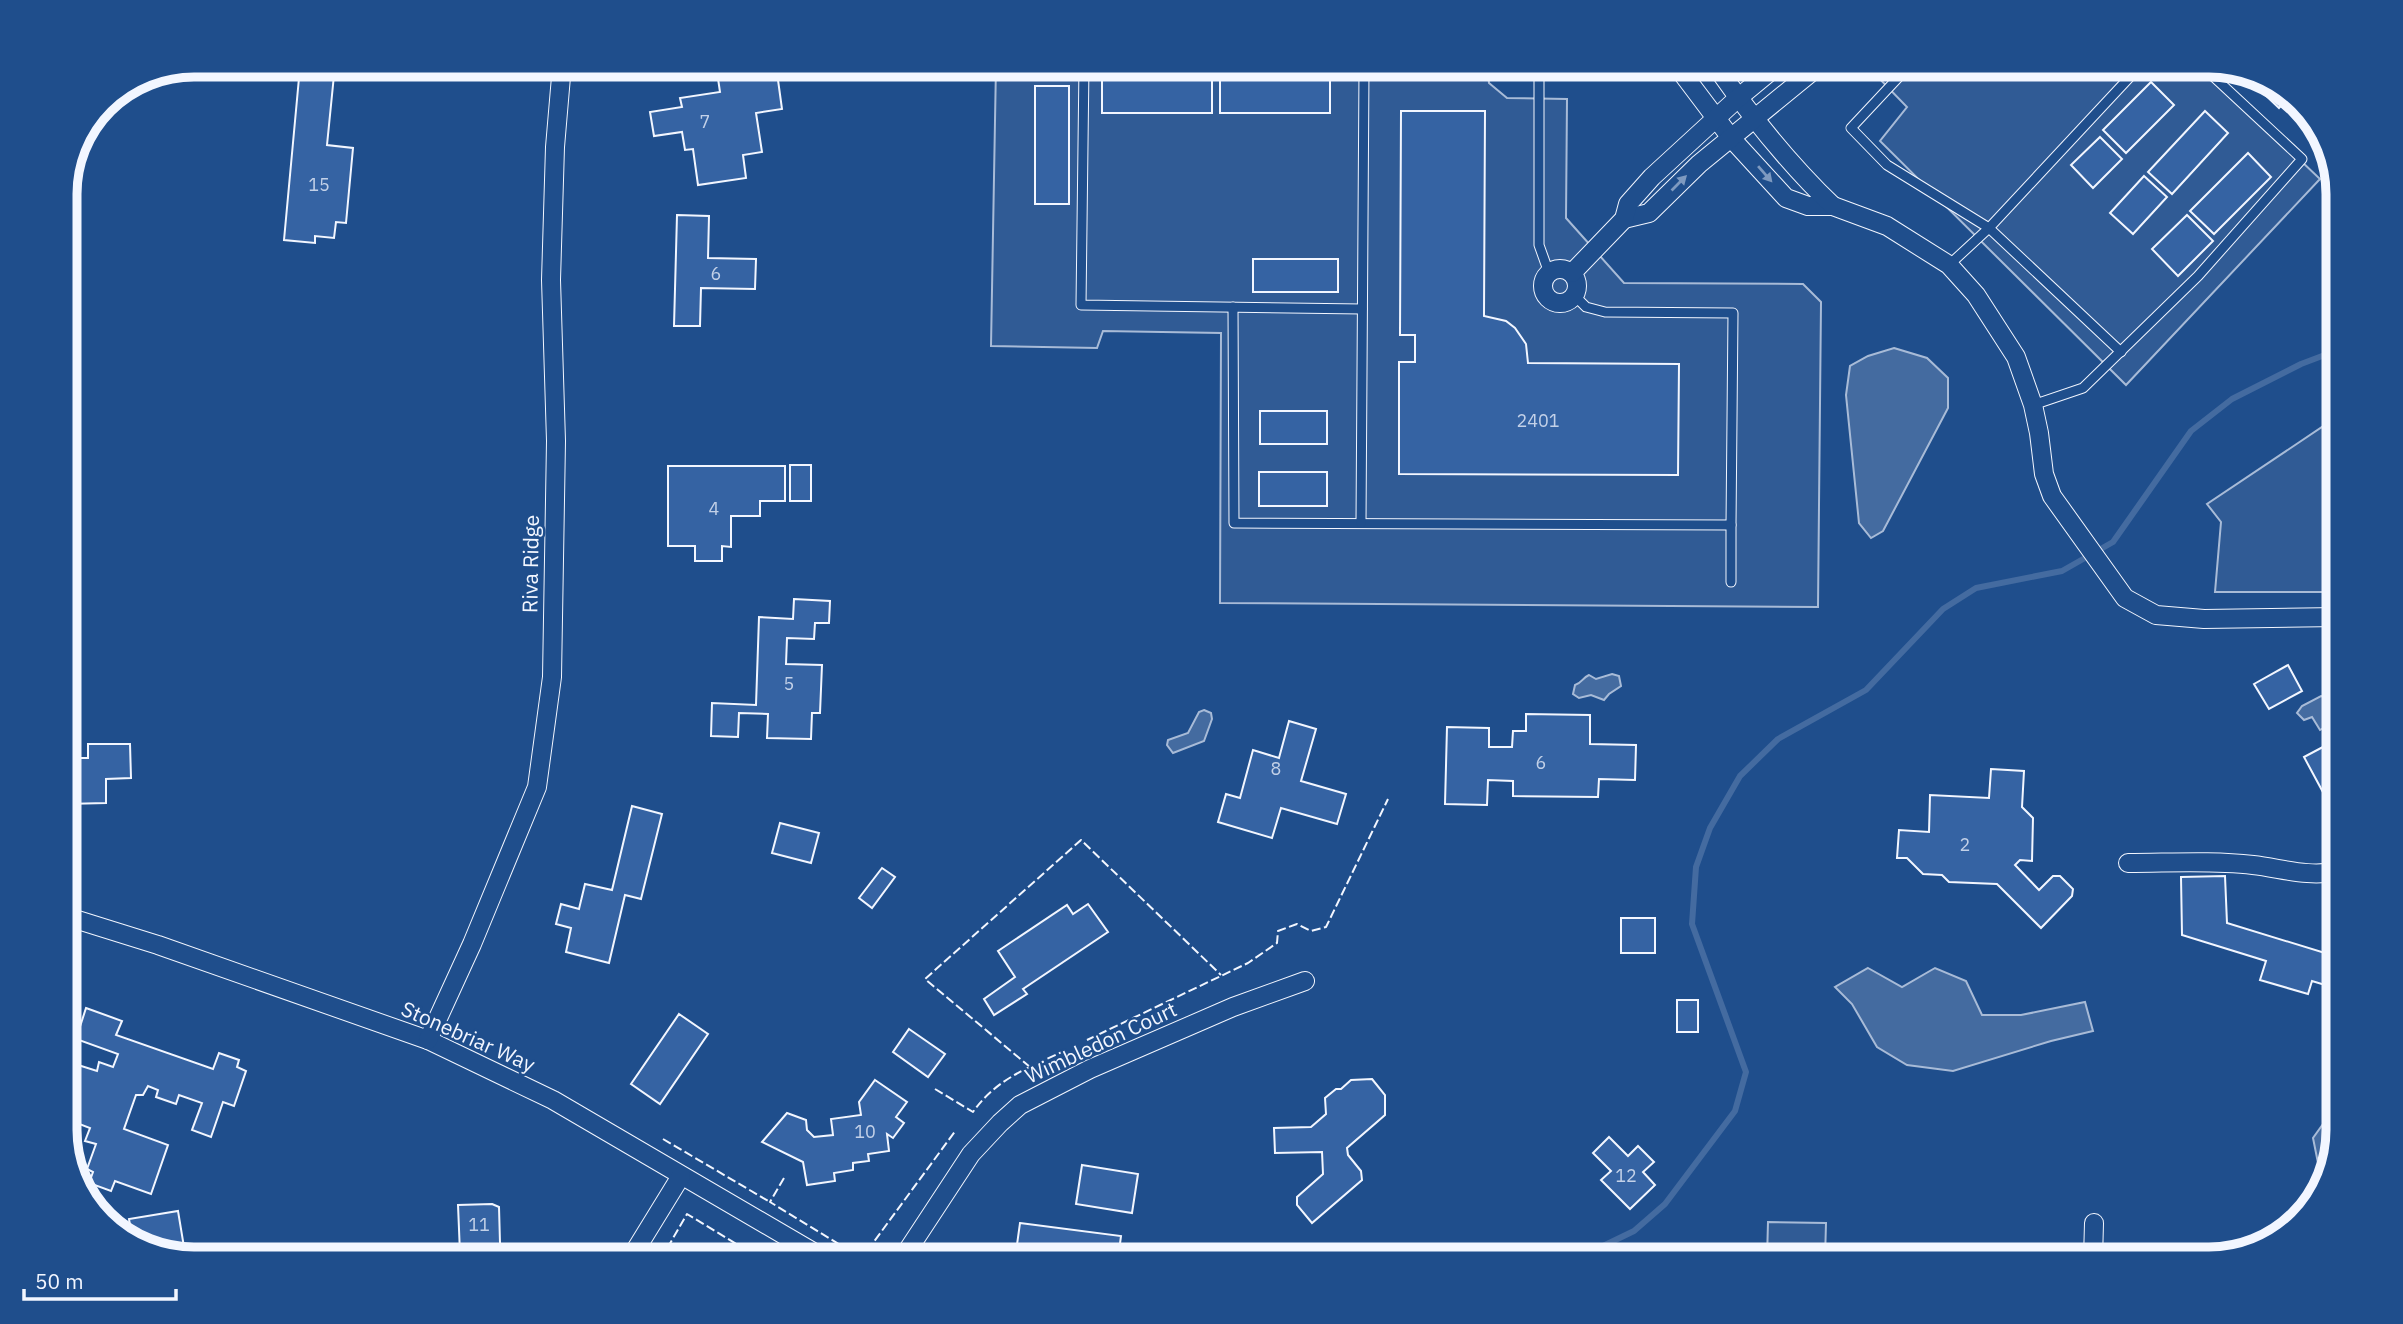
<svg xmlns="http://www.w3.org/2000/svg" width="2403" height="1324" viewBox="0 0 2403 1324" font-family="'IBM Plex Sans',sans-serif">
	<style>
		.built { fill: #305b95; stroke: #a8bbd7; stroke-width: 2 }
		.water { fill: #446ba0; stroke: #a8bbd7; stroke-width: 2 }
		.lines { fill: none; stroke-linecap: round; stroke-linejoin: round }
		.stream { stroke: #446ba0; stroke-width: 6 }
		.building { fill: #3563a3; stroke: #f2f6ff; stroke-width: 2 }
		.service-casing { stroke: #f2f6ff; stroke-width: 11 }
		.minor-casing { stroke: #f2f6ff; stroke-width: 20 }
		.service { stroke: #1f4e8c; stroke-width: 9 }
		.minor { stroke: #1f4e8c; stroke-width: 18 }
		.fence { stroke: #f2f6ff; stroke-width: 2; stroke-dasharray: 9 3.5; stroke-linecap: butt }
		.oneway { fill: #7e9ac0 }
		.labels { text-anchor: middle; stroke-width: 5; stroke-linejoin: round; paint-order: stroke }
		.number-label { font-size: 18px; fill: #c3d1e8 }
		.street-label { font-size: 21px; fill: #f2f6ff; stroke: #1f4e8c }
		.rim { fill: none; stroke: #f2f6ff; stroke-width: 9 }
	</style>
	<rect width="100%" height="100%" fill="#1f4e8c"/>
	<g class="built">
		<path d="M996 65H1487L1489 83 1507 98 1567 99 1566 218 1624 283 1803 284 1821 302 1818 607 1220 603 1221 333 1103 331 1097 348 991 346Z"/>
		<path d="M1883 65H2200L2320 179 2126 385 1880 141 1907 107 1874 73Z"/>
		<path d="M2322 427 2334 446 2338 444V592H2215L2221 522 2207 504Z"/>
		<path d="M1768 1222 1826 1223 1825 1259H1767Z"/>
	</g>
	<g class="water">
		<path d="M1894 348 1927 358 1948 378V408L1883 531 1871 538 1859 523 1846 395 1850 366 1868 356Z"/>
		<path d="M1612 674 1619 676 1621 686 1609 694 1604 700 1591 695 1579 698 1573 694 1575 685C1582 683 1582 678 1589 675L1596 679Z"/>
		<path d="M2321 696 2327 698 2328 703 2324 712 2326 715 2332 714 2335 721 2320 730 2312 717 2304 720 2297 713 2302 706Z"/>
		<path d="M1204 710 1211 713 1212 719 1204 741 1173 753 1167 745 1168 740 1188 733 1199 712Z"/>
		<path d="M1868 968 1902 987 1935 968 1966 981 1982 1015H2021L2085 1002 2093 1031 2051 1041 1953 1071 1907 1065 1877 1047 1852 1004 1835 987Z"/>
		<path d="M2338 1114V1130L2329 1170 2319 1168 2313 1138 2328 1117Z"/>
	</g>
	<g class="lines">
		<path class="stream" d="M1576 1259 1634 1231 1665 1204 1735 1111 1746 1072 1692 924 1696 867 1710 828 1740 776 1778 739 1866 690 1943 609 1976 588 2062 571 2113 542 2191 431 2232 399 2301 364 2338 350"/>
	</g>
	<g class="building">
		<path d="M277 65H335L327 145 353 148 346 223 336 222 334 238 315 236V243L284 240 300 67Z"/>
		<path d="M716 65H809L810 75 778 80 782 109 756 113 762 152 743 155 746 178 698 185 693 149 685 150 682 132 654 136 650 112 682 107 680 98 720 92Z"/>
		<path d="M839 65H878L879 67 841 74Z"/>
		<path d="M2241 72 2267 78 2288 98 2279 108Z"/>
		<rect x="1102" y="80" width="110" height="33"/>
		<rect x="1220" y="80" width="110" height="33"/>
		<path d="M2151 82 2174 105 2126 153 2103 130Z"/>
		<rect x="1035" y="86" width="34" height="118"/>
		<path d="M1401 111H1485L1484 316 1506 321 1515 328 1526 344 1528 363 1679 364 1678 475 1399 474V362H1415V335H1400Z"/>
		<path d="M2205 111 2228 133 2172 194 2148 172Z"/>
		<path d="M2100 137 2122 159 2093 188 2071 165Z"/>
		<path d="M2248 153 2271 177 2214 234 2190 211Z"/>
		<path d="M2144 176 2167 197 2133 234 2110 213Z"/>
		<path d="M677 215 709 216 708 258 756 259 755 289 701 288 700 326H674Z"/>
		<path d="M2187 215 2213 241 2178 276 2152 249Z"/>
		<rect x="1253" y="259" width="85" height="33"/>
		<rect x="1260" y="411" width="67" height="33"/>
		<rect x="790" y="465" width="21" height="36"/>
		<path d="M668 466H785V501H760V516H731V547L722 546V561H695V546H668Z"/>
		<rect x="1259" y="472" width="68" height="34"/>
		<path d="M65 483 75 485 70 520 65 519Z"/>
		<path d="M794 599 830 601 829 623H815L814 639 787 638 786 664 822 665 820 713H812L811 739 767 738 768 714 739 713 738 737 711 736 712 703 756 705 759 617 793 619Z"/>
		<path d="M2288 665 2302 691 2269 709 2254 684Z"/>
		<path d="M2338 697V719L2329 702Z"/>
		<path d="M1526 714 1590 715V744L1636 745 1635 780 1599 779 1598 797 1513 796V781L1488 780 1487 805 1445 804 1447 727 1489 728V747H1512L1513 731H1526Z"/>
		<path d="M1289 721 1316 729 1301 781 1346 794 1337 824 1281 808 1272 838 1218 822 1226 794 1240 798 1253 750 1279 758Z"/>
		<path d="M2338 739V786L2324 794 2304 757Z"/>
		<path d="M88 744H130L131 778 106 779V803L65 804V758H88Z"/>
		<path d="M1991 769 2024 771 2022 807 2033 818 2032 861 2020 860 2015 865 2039 890 2053 876H2060L2073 889 2072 896 2041 928 1997 884 1949 882 1942 875 1923 874 1907 858H1897L1899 830 1929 832 1930 795 1989 798Z"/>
		<path d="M632 806 662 814 641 899 625 895 609 963 566 952 571 928 556 924 561 904 579 909 585 884 612 890Z"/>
		<path d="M780 823 819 833 811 863 772 853Z"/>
		<path d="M882 868 895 877 872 908 859 898Z"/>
		<path d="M2225 876 2227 923 2338 957V989L2312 981 2308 994 2260 980 2266 961 2182 935 2181 877Z"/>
		<path d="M1088 904 1108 932 1023 989 1027 994 994 1015 984 999 1015 977 998 951 1067 905 1073 914Z"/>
		<rect x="1621" y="918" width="34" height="35"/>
		<rect x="1677" y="1000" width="21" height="32"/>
		<path d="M86 1008 122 1021 116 1035 213 1069 219 1053 239 1060 237 1067 246 1071 234 1106 223 1102 211 1137 192 1130 202 1103 179 1095 176 1104 156 1097 158 1090 148 1086 143 1095H136L124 1129 168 1145 151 1194 115 1181 111 1191 89 1183 93 1172 87 1169 96 1144 85 1141 90 1128 74 1122 77 1111 65 1107V1093L75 1064 97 1071 99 1062 113 1067 118 1054 76 1039Z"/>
		<path d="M679 1014 708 1034 660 1104 631 1084Z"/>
		<path d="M909 1029 945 1054 928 1077 893 1052Z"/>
		<path d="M1372 1079 1385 1095V1115L1347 1148 1348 1155 1361 1171 1362 1180 1312 1223 1297 1205V1197L1323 1174 1322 1152 1275 1153 1274 1128 1311 1127 1326 1114 1325 1098 1336 1089H1341L1351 1080Z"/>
		<path d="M875 1080 907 1102 896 1117 904 1123 893 1138 887 1134 889 1151 868 1154 869 1161 853 1163V1170L834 1173 835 1181 807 1185 803 1162 762 1142 787 1113 806 1120 807 1130 814 1137 833 1135 831 1119 861 1115 859 1102Z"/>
		<path d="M1609 1137 1628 1156 1638 1146 1654 1162 1643 1172 1655 1185 1630 1209 1601 1180 1611 1171 1593 1153Z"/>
		<path d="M1082 1165 1138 1174 1132 1213 1076 1204Z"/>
		<path d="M492 1204 499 1207 500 1243 493 1259H457L460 1253 458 1205Z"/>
		<path d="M178 1211 185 1253 173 1254 136 1246 133 1243 129 1219Z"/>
		<path d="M1020 1223 1121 1236 1118 1259H1015Z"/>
		<path d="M259 1251 271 1259H253Z"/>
	</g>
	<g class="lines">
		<g class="service-casing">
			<g id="service">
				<path d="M1084 65 1081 305 1362 309"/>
				<path d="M1102 65 1364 70"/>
				<path d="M1539 65V245L1549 273"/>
				<path d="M1910 65 1851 128 1887 165 1989 228 2121 352"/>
				<path d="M1949 265 1989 228 2141 65"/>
				<path d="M1233 307 1234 523 1731 525 1733 313 1605 312 1586 307 1575 296"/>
				<path d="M2033 405 2083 388 2198 276 2302 159 2201 65"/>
				<path d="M1361 523 1364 70 1482 72 1595 68 1599 65"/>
				<path d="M1731 525V582"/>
			</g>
		</g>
		<g class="minor-casing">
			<g id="minor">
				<path d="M1676 65 1731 138 1786 198 1808 206H1833L1887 226 1949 265 1976 295 2016 357 2033 405 2039 433 2044 474 2052 496 2125 598 2156 615 2204 619 2338 617"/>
				<path d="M1715 65C1750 115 1789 164 1833 206"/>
				<path d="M1624 219 1649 213 1699 164 1820 65"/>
				<circle cx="1560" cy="286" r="17"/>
				<path d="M1572 273 1624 219 1628 204 1652 177 1738 98 1778 65"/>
				<path d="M2128 863C2169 863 2212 860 2253 865 2281 868 2309 878 2338 871"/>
				<path d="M65 916 158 945 428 1040 553 1100 825 1259"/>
				<path d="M428 1040 472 944 537 787 552 677 556 441 551 280 555 147 562 65"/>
				<path d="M630 1259 681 1176"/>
				<path d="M902 1259 971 1154 1000 1123 1020 1105 1090 1069 1233 1007 1305 981"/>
				<path d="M2093 1259 2094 1223"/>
			</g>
		</g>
		<use href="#service" class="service"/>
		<use href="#minor" class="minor"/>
		<g class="fence">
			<path d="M1087 1040 1248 963 1277 943 1278 931 1297 924 1311 931 1326 927 1388 799"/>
			<path d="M1030 1067 925 979 1081 840 1221 975"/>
			<path d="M935 1089 973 1112C996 1079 1028 1068 1064 1051"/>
			<path d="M663 1139 770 1202"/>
			<path d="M784 1178 770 1202 850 1251 870 1247 956 1130"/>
			<path d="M661 1259 687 1214 761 1259"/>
		</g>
	</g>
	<defs><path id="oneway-solid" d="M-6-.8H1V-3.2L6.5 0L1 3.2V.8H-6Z" transform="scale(1.75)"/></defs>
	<g class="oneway">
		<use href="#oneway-solid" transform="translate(1765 174) rotate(49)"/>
		<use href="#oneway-solid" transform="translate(1679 183) rotate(-45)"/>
	</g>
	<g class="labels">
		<g class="number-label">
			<text x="705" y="128">7</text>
			<text x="319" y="191">15</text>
			<text x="716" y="280">6</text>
			<text x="1538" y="427">2401</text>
			<text x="714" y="515">4</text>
			<text x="789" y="690">5</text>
			<text x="1541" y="769">6</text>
			<text x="1276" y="775">8</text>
			<text x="1965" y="851">2</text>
			<text x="865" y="1138">10</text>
			<text x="1626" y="1182">12</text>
			<text x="479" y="1231">11</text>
		</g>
		<g class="street-label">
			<text transform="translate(531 564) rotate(-89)" y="7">Riva Ridge</text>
			<text transform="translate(468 1037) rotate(24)" y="7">Stonebriar Way</text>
			<text transform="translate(1101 1043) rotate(-25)" y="7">Wimbledon Court</text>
		</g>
	</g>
	<path d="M0 0H2403V1324H0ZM194 77H2209A117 117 0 0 1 2326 194V1130A117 117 0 0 1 2209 1247H194A117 117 0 0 1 77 1130V194A117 117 0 0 1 194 77Z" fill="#1f4e8c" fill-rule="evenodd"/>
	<path class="rim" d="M194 77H2209A117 117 0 0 1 2326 194V1130A117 117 0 0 1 2209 1247H194A117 117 0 0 1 77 1130V194A117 117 0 0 1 194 77Z"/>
	<path d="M24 1289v10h152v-10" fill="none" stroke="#f2f6ff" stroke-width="3.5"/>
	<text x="35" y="1289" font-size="21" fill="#f2f6ff" stroke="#1f4e8c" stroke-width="5" paint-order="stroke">50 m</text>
</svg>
